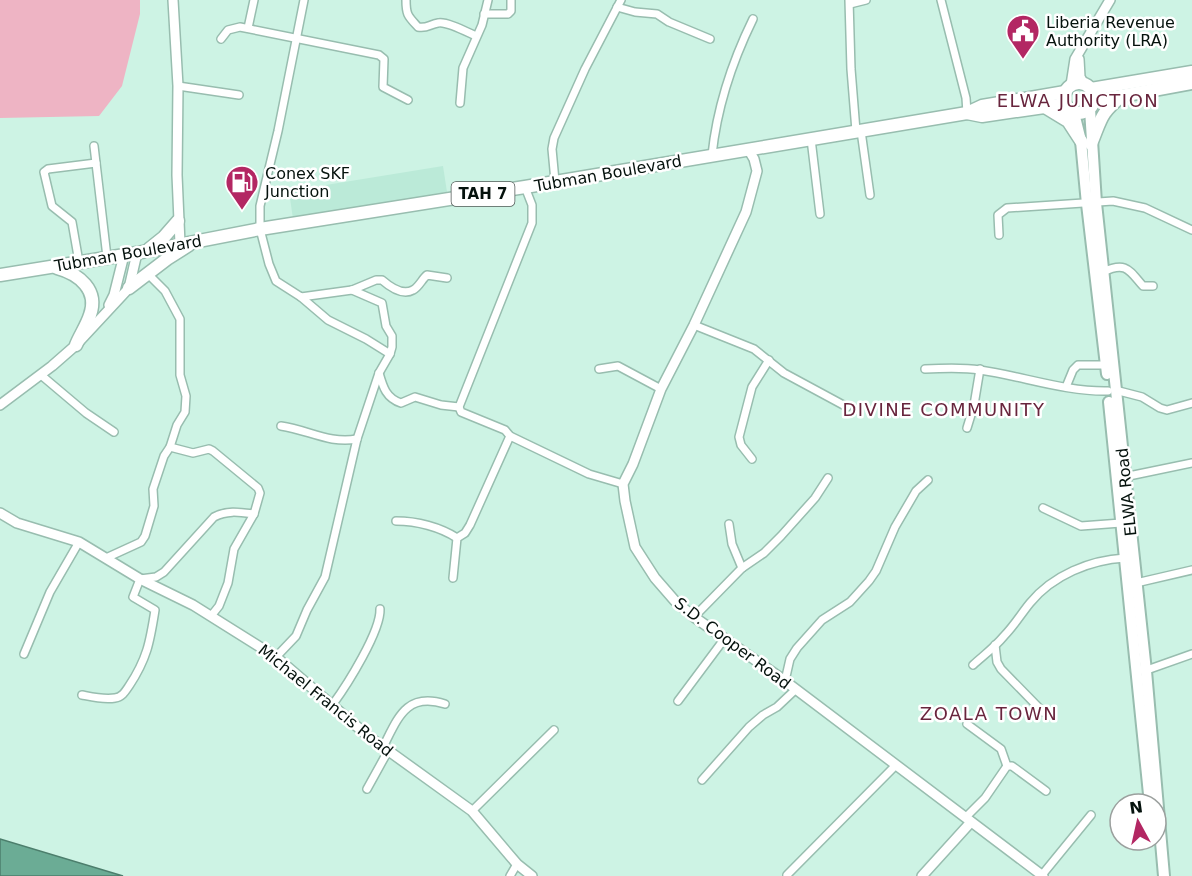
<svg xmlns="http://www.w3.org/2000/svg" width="1192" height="876" viewBox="0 0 1192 876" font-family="'DejaVu Sans',sans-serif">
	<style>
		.built { fill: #bbead8 }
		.green { fill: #eeb4c4 }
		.water { fill: #6bac95; stroke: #4c7e6c; stroke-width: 1.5 }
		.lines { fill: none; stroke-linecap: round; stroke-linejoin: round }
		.street-casing { stroke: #98bdaf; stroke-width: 10 }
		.secondary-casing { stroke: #98bdaf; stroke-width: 12 }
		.primary-casing { stroke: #98bdaf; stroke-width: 14 }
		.highway-casing { stroke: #98bdaf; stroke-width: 15 }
		.street { stroke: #fff; stroke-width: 7 }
		.secondary { stroke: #fff; stroke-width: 9 }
		.primary { stroke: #fff; stroke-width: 10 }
		.highway { stroke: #fff; stroke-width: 12 }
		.labels { text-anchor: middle; stroke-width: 5; stroke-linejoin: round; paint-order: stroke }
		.shield { fill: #fff; stroke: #505956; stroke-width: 1.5 }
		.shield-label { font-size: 15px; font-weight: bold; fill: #05120d }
		.poi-label { font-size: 16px; fill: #05120d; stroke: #fff; text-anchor: start }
		.street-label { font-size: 16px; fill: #05120d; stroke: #fff }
		.neighbourhood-label { font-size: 18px; letter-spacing: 1.5px; fill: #68253d; stroke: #fff }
	</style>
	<rect width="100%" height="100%" fill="#cdf3e4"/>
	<path class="built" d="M443 166 447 192 293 219 289 191Z"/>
	<path class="green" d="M0 0H140V14L122 86 99 116 0 118Z"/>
	<path class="water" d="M0 839 123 876H0Z"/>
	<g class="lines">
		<g class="street-casing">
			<g id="street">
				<path d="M304 0 278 131 260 206V229L269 264 276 281 301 297 352 290 376 280H382C390 287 402 296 413 290 419 287 422 279 427 275L447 278"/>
				<path d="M406 0C406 15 408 16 418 27 427 29 430 24 438 23 446 21 467 32 476 36"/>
				<path d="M849 0 851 69 856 131"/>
				<path d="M941 0 966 98 967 113"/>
				<path d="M850 4 866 0"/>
				<path d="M617 7 635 12 657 14 669 22 710 39"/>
				<path d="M484 14H508L511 11V0"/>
				<path d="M248 28 254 0"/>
				<path d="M221 39 228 30 240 27 379 55 384 59 383 87 408 100"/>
				<path d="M178 86 239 95"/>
				<path d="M460 103 463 68 482 25 488 0"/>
				<path d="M861 131 870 195"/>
				<path d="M811 139 820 214"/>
				<path d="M94 146 107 257"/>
				<path d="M712 155C717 107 732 62 753 19"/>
				<path d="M555 181 552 149 554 138 585 69 621 0"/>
				<path d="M525 187 532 205V223L459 407 461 412 505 430 510 436 589 474 623 484"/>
				<path d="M999 235 998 215 1007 208 1113 201 1145 208 1192 230"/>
				<path d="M79 262 72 222 52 206 44 172 48 169 96 163"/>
				<path d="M1103 272C1126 261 1129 270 1143 286H1153"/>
				<path d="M301 297 328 320 366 339 390 354"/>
				<path d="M694 325 754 349 784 373 847 407"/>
				<path d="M599 369 618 366 661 389"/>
				<path d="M925 369C943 368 962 367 980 370 1022 376 1066 392 1108 391"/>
				<path d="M379 373C383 387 386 398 401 403L415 397 441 405 459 407"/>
				<path d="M41 375 86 413 114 432"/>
				<path d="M1066 387 1073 370 1078 365H1106"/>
				<path d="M1115 390 1142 397 1160 408 1167 410 1192 403"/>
				<path d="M281 426C309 430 329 444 357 439"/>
				<path d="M967 428 974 405 980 369"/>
				<path d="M170 447 193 453 209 449 213 451 258 488 260 493 254 514 234 549 228 583 219 606 211 616"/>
				<path d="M752 459 741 445 739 437 752 387 769 360"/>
				<path d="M1124 477 1192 463"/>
				<path d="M1043 508 1081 526 1121 523"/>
				<path d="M396 521C417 521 440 527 457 538"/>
				<path d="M729 524 732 544 742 568"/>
				<path d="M106 558 141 542 145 536 154 506 153 489 164 456 170 447 177 425 185 412 186 396 180 375V319L165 291 147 273"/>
				<path d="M453 578 457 538 465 533 470 525 510 436"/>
				<path d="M1136 583 1192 570"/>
				<path d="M694 617 742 568 764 553 781 536 815 498 828 478"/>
				<path d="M995 645 997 662 1001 669 1043 712"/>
				<path d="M24 654 50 592 79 542"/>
				<path d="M276 657 296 636 307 610 325 577 357 439 379 373 390 354 392 347V336L386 326 382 303 352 290"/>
				<path d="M973 665C984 655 995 647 1004 636 1014 626 1021 614 1030 603 1053 575 1090 560 1125 558"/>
				<path d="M1144 671 1192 654"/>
				<path d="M785 681 790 659 797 648 822 620 850 602 869 581 876 571 895 527 916 491 928 480"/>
				<path d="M82 695C92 697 104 700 115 698 122 697 125 692 129 686 147 659 150 642 155 610L133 597 140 579 156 577 164 572 214 517C227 510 239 512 254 514"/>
				<path d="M678 701 725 638"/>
				<path d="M333 704C347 685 381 631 380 609"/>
				<path d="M967 724 1001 749 1007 766"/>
				<path d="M383 747C398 718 406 692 445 704"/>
				<path d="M702 780 749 727 763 715 777 707 795 690"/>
				<path d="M367 789 388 751"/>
				<path d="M472 811 554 730"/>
				<path d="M966 817 985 798 1007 766H1012L1046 791"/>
				<path d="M787 875 895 766"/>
				<path d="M1042 875 1091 815"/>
				<path d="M510 876 517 864"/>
			</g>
		</g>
		<g class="secondary-casing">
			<g id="secondary">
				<path d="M173 0 178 86 177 175 180 244"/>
				<path d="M1079 59 1080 77 1084 84"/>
				<path d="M1071 85 1075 59 1110 0"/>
				<path d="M748 149 754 159 757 171 746 212 694 325 661 389 633 464 623 484 625 501 635 547 655 578 675 601 694 617 785 681 1043 876"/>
				<path d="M109 305 114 295 124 255"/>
				<path d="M0 405 52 366 76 345 129 288 137 253"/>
				<path d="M0 513 17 523 79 542 140 579 193 605 276 657 368 736 472 811 517 864 532 876"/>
				<path d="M922 876 971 822"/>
			</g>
		</g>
		<g class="primary-casing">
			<g id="primary">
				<path d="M1090 109 1096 203 1146 671 1164 876"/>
				<path d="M1074 113 1081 141 1087 204 1107 374"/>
				<path d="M1109 402 1150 804"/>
			</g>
		</g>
		<g class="highway-casing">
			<g id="highway">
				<circle cx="1079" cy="98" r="15"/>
				<path d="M1091 89 1192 72"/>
				<path d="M1094 101 1192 83"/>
				<path d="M1045 107 1068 121 1081 141"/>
				<path d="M967 113 982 116 1065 104"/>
				<path d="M1091 144C1101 120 1100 113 1122 96"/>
				<path d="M149 249 164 237 178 221"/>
				<path d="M57 268C79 274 99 290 90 315 87 325 80 335 76 345"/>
				<path d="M0 275 137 253 260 229 525 187 967 113 982 106 1065 92"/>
				<path d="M129 288 167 259 189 245"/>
			</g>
		</g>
		<use href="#street" class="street"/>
		<use href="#secondary" class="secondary"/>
		<use href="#primary" class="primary"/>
		<use href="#highway" class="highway"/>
	</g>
	<defs>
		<g id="civic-pin" transform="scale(1.725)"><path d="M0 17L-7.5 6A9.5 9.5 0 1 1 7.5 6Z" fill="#b32763" stroke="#fff"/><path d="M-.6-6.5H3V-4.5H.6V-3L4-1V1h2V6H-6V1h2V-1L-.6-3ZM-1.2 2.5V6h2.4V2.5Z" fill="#fff"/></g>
		<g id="fuel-pin" transform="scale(1.725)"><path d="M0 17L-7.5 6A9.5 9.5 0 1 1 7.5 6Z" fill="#b32763" stroke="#fff"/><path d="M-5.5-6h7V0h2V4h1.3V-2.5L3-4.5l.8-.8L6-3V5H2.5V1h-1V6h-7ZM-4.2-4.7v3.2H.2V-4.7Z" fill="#fff"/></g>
	</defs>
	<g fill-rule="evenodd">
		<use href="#civic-pin" x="1023" y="31"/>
		<use href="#fuel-pin" x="242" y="182"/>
	</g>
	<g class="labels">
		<rect class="shield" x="451.5" y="182" width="63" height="24" rx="4.5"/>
		<g class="shield-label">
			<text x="483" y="199">TAH 7</text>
		</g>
		<g class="poi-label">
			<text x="1046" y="28">Liberia Revenue<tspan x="1046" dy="18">Authority (LRA)</tspan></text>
			<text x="265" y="179">Conex SKF<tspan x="265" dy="18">Junction</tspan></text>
		</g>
		<g class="street-label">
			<text transform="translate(608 173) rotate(-10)" y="6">Tubman Boulevard</text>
			<text transform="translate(128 253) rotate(-10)" y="6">Tubman Boulevard</text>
			<text transform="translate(1126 492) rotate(-96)" y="6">ELWA Road</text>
			<text transform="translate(733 643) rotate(37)" y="6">S.D. Cooper Road</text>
			<text transform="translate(326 700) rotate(39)" y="6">Michael Francis Road</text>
		</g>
		<g class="neighbourhood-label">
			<text x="1078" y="107">ELWA JUNCTION</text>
			<text x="944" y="416">DIVINE COMMUNITY</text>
			<text x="989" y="720">ZOALA TOWN</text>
		</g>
	</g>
	<g transform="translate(1138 822) rotate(352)"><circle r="28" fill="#ffffff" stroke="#9ba09e" stroke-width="1.5"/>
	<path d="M0-4.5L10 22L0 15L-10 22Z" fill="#b32763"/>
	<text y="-9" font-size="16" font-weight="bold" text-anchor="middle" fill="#05120d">N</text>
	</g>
</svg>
